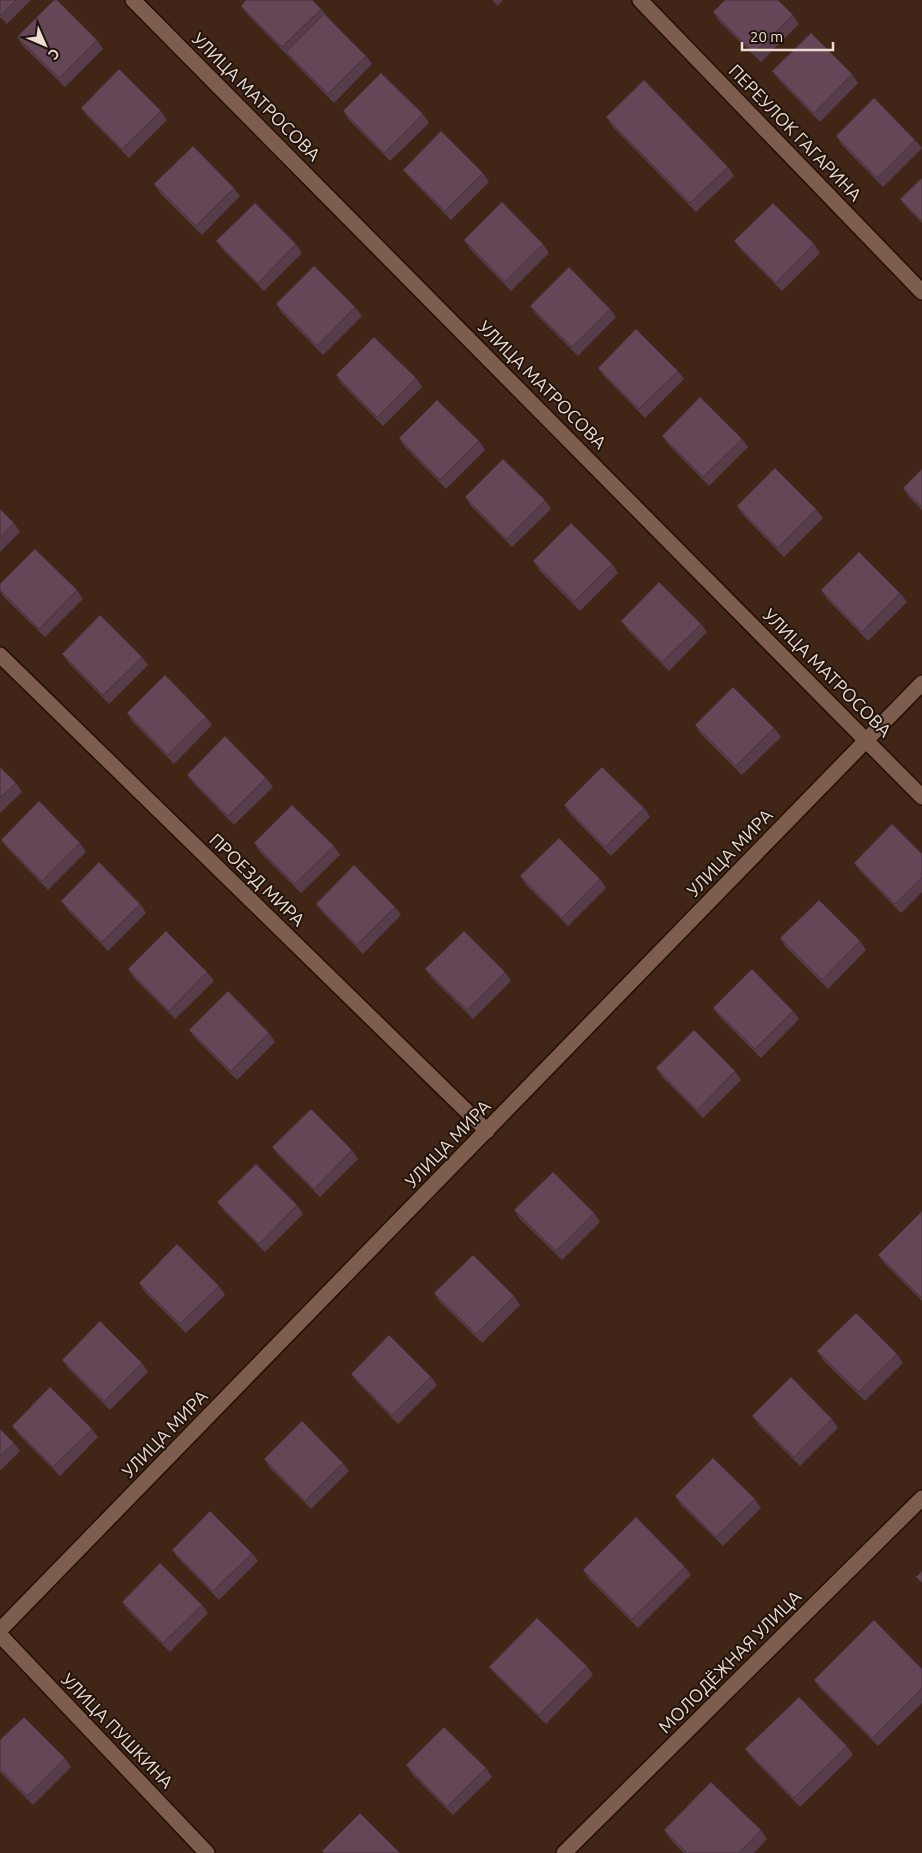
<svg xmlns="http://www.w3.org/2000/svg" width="922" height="1853" viewBox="0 0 922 1853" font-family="Ubuntu,sans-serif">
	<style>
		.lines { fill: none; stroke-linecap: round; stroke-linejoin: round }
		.minor-casing { stroke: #270e02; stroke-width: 18 }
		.minor { stroke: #7d5e4e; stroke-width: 15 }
		.wall { fill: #573c4a }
		.building { fill: #654656; stroke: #47313c }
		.labels { text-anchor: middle; stroke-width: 4; stroke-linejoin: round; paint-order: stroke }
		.street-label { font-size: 18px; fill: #eedcd2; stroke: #1f130c }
	</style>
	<rect width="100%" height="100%" fill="#412617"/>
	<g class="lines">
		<g class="minor-casing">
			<g id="minor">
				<path d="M133 0 922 797"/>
				<path d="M640 0 922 292"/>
				<path d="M0 655 487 1131"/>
				<path d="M0 1630 922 683"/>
				<path d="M0 1635 207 1853"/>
				<path d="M564 1853 922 1498"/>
			</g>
		</g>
		<use href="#minor" class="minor"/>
	</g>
	<g class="wall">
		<path d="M0 0H31L7 24 0 17Z"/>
		<path d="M492 0H503L498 6Z"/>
		<path d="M241 6 321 9 326 15 366 56 372 64 334 103 247 14Z"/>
		<path d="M713 12 793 15 799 24 761 62 719 21Z"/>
		<path d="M17 37 97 40 103 49 65 87 23 46Z"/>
		<path d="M772 71 852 74 858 83 820 122 779 80Z"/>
		<path d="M81 108 161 111 167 120 129 158 87 116Z"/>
		<path d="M343 111 423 114 429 123 390 161 349 120Z"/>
		<path d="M606 117 728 167 734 176 696 212 612 126Z"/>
		<path d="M836 136 915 140 922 148 883 187 842 145Z"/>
		<path d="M403 170 483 173 489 182 451 220 410 178Z"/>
		<path d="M922 178V223L907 208 900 199Z"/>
		<path d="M154 184 234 188 240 196 202 235 160 193Z"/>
		<path d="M464 240 543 244 549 253 511 291 470 249Z"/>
		<path d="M216 241 296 244 302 253 264 291 223 250Z"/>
		<path d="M734 241 814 244 820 253 782 291 741 250Z"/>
		<path d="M276 304 355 307 362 316 323 355 282 313Z"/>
		<path d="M530 306 610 309 616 317 578 356 536 314Z"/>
		<path d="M598 368 678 371 684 379 645 418 604 376Z"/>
		<path d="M336 375 416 378 422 387 383 426 342 384Z"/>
		<path d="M662 436 742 439 748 447 709 486 668 444Z"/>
		<path d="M399 438 479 441 485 450 446 489 405 447Z"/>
		<path d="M922 469V510L909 497 903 488Z"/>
		<path d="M465 497 545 500 551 509 512 547 471 506Z"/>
		<path d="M737 506 816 509 823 518 784 557 743 515Z"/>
		<path d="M0 509 14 523 20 532 0 552Z"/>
		<path d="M533 561 612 564 618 573 580 611 539 570Z"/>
		<path d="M0 584 77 590 83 599 45 637 3 596 0 591Z"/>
		<path d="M821 590 900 593 907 602 868 641 827 599Z"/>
		<path d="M621 621 701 624 707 632 669 671 627 629Z"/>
		<path d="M62 654 142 657 148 665 109 704 68 662Z"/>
		<path d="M127 713 206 717 212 725 174 764 133 722Z"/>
		<path d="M695 725 774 728 781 737 742 775 701 734Z"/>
		<path d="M0 767 16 783 22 792 0 813Z"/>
		<path d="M187 775 266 778 273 787 234 825 193 783Z"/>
		<path d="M564 805 644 808 650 817 611 856 570 814Z"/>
		<path d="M1 840 80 843 86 852 48 890 7 848Z"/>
		<path d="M254 843 334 846 340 855 301 893 260 852Z"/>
		<path d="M922 854V892L901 913 860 871 854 863Z"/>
		<path d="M520 876 600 879 606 888 568 926 526 885Z"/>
		<path d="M61 901 140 904 146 913 108 951 67 909Z"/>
		<path d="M316 904 395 907 401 915 363 954 322 912Z"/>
		<path d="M780 938 860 941 866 950 828 989 786 947Z"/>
		<path d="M128 969 207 972 214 981 175 1019 134 978Z"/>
		<path d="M425 969 505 972 511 981 473 1019 432 978Z"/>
		<path d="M713 1008 793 1011 799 1019 761 1058 719 1016Z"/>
		<path d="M189 1030 269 1033 275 1042 237 1080 196 1039Z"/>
		<path d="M656 1068 735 1071 741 1080 703 1118 662 1077Z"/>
		<path d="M272 1147 352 1150 358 1159 320 1197 279 1156Z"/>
		<path d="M217 1202 297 1205 303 1214 265 1252 224 1211Z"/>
		<path d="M514 1210 594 1213 600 1222 562 1260 520 1219Z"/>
		<path d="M922 1211V1301L884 1263 878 1255Z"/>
		<path d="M139 1283 219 1286 225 1295 186 1333 145 1292Z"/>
		<path d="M434 1293 514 1296 520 1305 482 1343 440 1302Z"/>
		<path d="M817 1351 897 1354 903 1363 865 1401 823 1360Z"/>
		<path d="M62 1360 142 1363 148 1372 110 1410 68 1368Z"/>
		<path d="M351 1374 431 1377 437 1385 398 1424 357 1382Z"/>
		<path d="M752 1416 832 1419 838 1428 800 1466 759 1425Z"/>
		<path d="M12 1426 92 1429 98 1437 60 1476 18 1434Z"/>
		<path d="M0 1429 14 1443 20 1451 0 1471Z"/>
		<path d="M264 1459 343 1463 349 1471 311 1509 270 1468Z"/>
		<path d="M675 1496 755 1499 761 1508 723 1546 681 1505Z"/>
		<path d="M172 1550 252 1553 258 1561 219 1600 178 1558Z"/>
		<path d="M685 1567 691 1575 638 1628 589 1579 583 1570Z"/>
		<path d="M122 1602 202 1605 208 1613 170 1652 128 1610Z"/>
		<path d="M587 1666 593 1675 546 1724 496 1675 489 1667Z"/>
		<path d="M922 1669V1703L878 1746 820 1688 814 1680Z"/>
		<path d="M0 1740 65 1758 71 1767 33 1805 0 1772Z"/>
		<path d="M847 1746 853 1755 800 1807 752 1758 745 1749Z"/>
		<path d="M406 1765 486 1768 492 1777 453 1815 412 1774Z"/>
		<path d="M664 1830H761L767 1839 754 1853H684L670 1839Z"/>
	</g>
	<g class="building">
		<path d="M0 0H16L1 15 0 14Z"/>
		<path d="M54 0H57L97 40 59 78 17 37Z"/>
		<path d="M246 0H312L321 9 282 47 241 6Z"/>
		<path d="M725 0H778L793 15 754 53 713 12Z"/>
		<path d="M324 14 366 56 328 94 286 52Z"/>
		<path d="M811 33 852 74 814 113 772 71Z"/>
		<path d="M119 69 161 111 122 149 81 108Z"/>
		<path d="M381 73 423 114 384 153 343 111Z"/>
		<path d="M644 80 728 167 690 203 606 117Z"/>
		<path d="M874 98 915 140 877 178 836 136Z"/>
		<path d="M441 131 483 173 445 211 403 170Z"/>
		<path d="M193 146 234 188 196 226 154 184Z"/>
		<path d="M922 178V221L900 199Z"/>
		<path d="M502 202 543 244 505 282 464 240Z"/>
		<path d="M255 203 296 244 258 283 216 241Z"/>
		<path d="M773 203 814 244 776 283 734 241Z"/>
		<path d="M314 266 355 307 317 346 276 304Z"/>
		<path d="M569 267 610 309 572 347 530 306Z"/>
		<path d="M636 329 678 371 639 409 598 368Z"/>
		<path d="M374 337 416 378 377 417 336 375Z"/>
		<path d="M700 397 742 439 703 477 662 436Z"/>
		<path d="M437 400 479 441 440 480 399 438Z"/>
		<path d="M503 459 545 500 506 539 465 497Z"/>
		<path d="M775 468 816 509 778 548 737 506Z"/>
		<path d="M922 469V507L903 488Z"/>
		<path d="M0 509 14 523 0 538Z"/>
		<path d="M571 523 612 564 574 602 533 561Z"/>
		<path d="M35 549 77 590 39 629 0 590V584Z"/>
		<path d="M859 552 900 593 862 632 821 590Z"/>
		<path d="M659 582 701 624 662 662 621 621Z"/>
		<path d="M100 615 142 657 103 695 62 654Z"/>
		<path d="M165 675 206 717 168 755 127 713Z"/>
		<path d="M733 687 774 728 736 766 695 725Z"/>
		<path d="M225 736 266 778 228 816 187 775Z"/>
		<path d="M0 767 16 783 0 798Z"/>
		<path d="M602 767 644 808 605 847 564 805Z"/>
		<path d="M39 801 80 843 42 881 1 840Z"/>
		<path d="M292 805 334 846 295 884 254 843Z"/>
		<path d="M892 824 922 854V877L895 904 854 863Z"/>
		<path d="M559 838 600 879 562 918 520 876Z"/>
		<path d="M99 862 140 904 102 942 61 901Z"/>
		<path d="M354 865 395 907 357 945 316 904Z"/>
		<path d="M819 900 860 941 822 980 780 938Z"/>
		<path d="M166 931 207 972 169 1011 128 969Z"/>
		<path d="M464 931 505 972 467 1010 425 969Z"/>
		<path d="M752 969 793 1011 755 1049 713 1008Z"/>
		<path d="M228 991 269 1033 231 1071 189 1030Z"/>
		<path d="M694 1030 735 1071 697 1110 656 1068Z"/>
		<path d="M311 1109 352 1150 314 1189 272 1147Z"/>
		<path d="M256 1164 297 1205 259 1244 217 1202Z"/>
		<path d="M553 1172 594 1213 556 1251 514 1210Z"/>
		<path d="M922 1211V1298L878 1255Z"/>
		<path d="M177 1244 219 1286 180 1324 139 1283Z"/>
		<path d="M473 1255 514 1296 476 1334 434 1293Z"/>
		<path d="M856 1313 897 1354 859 1392 817 1351Z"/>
		<path d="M100 1321 142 1363 104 1401 62 1360Z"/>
		<path d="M389 1335 431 1377 392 1415 351 1374Z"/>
		<path d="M791 1377 832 1419 794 1457 752 1416Z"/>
		<path d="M50 1387 92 1429 53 1467 12 1426Z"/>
		<path d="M302 1421 343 1463 305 1501 264 1459Z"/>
		<path d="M0 1429 14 1443 0 1456Z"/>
		<path d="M713 1458 755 1499 716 1537 675 1496Z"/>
		<path d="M210 1511 252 1553 213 1591 172 1550Z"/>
		<path d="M636 1517 685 1567 632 1619 583 1570Z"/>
		<path d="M160 1563 202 1605 163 1643 122 1602Z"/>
		<path d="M922 1571V1583L916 1577Z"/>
		<path d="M537 1618 587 1666 539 1715 489 1667Z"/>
		<path d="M874 1620 922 1669V1688L872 1738 814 1680Z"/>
		<path d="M799 1697 847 1746 794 1798 745 1749Z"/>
		<path d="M24 1717 65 1758 27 1796 0 1769V1740Z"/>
		<path d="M444 1727 486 1768 447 1807 406 1765Z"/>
		<path d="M711 1782 761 1830 739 1853H687L664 1830Z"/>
		<path d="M360 1813 400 1853H324L322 1851Z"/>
	</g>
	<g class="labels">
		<g class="street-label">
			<text transform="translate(256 97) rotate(45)" y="6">УЛИЦА МАТРОСОВА</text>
			<text transform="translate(795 133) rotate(46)" y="6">ПЕРЕУЛОК ГАГАРИНА</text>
			<text transform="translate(542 385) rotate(45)" y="6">УЛИЦА МАТРОСОВА</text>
			<text transform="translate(827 673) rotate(45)" y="6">УЛИЦА МАТРОСОВА</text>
			<text transform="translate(730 853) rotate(-46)" y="6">УЛИЦА МИРА</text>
			<text transform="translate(257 880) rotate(44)" y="6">ПРОЕЗД МИРА</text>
			<text transform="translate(448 1144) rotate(-46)" y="6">УЛИЦА МИРА</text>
			<text transform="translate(165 1434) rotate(-46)" y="6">УЛИЦА МИРА</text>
			<text transform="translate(730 1662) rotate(-45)" y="6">МОЛОДЁЖНАЯ УЛИЦА</text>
			<text transform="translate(117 1731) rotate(46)" y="6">УЛИЦА ПУШКИНА</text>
		</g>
	</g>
	<g transform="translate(45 45) rotate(135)" stroke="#1f130c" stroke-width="4" paint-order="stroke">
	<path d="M0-4L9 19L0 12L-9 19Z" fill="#eedcd2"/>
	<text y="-8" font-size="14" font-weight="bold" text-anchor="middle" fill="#eedcd2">С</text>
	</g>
	<path d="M742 42v8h91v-8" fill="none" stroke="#eedcd2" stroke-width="2.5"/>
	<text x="750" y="42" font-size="15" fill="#eedcd2" stroke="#1f130c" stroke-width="4" paint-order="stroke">20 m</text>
</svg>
